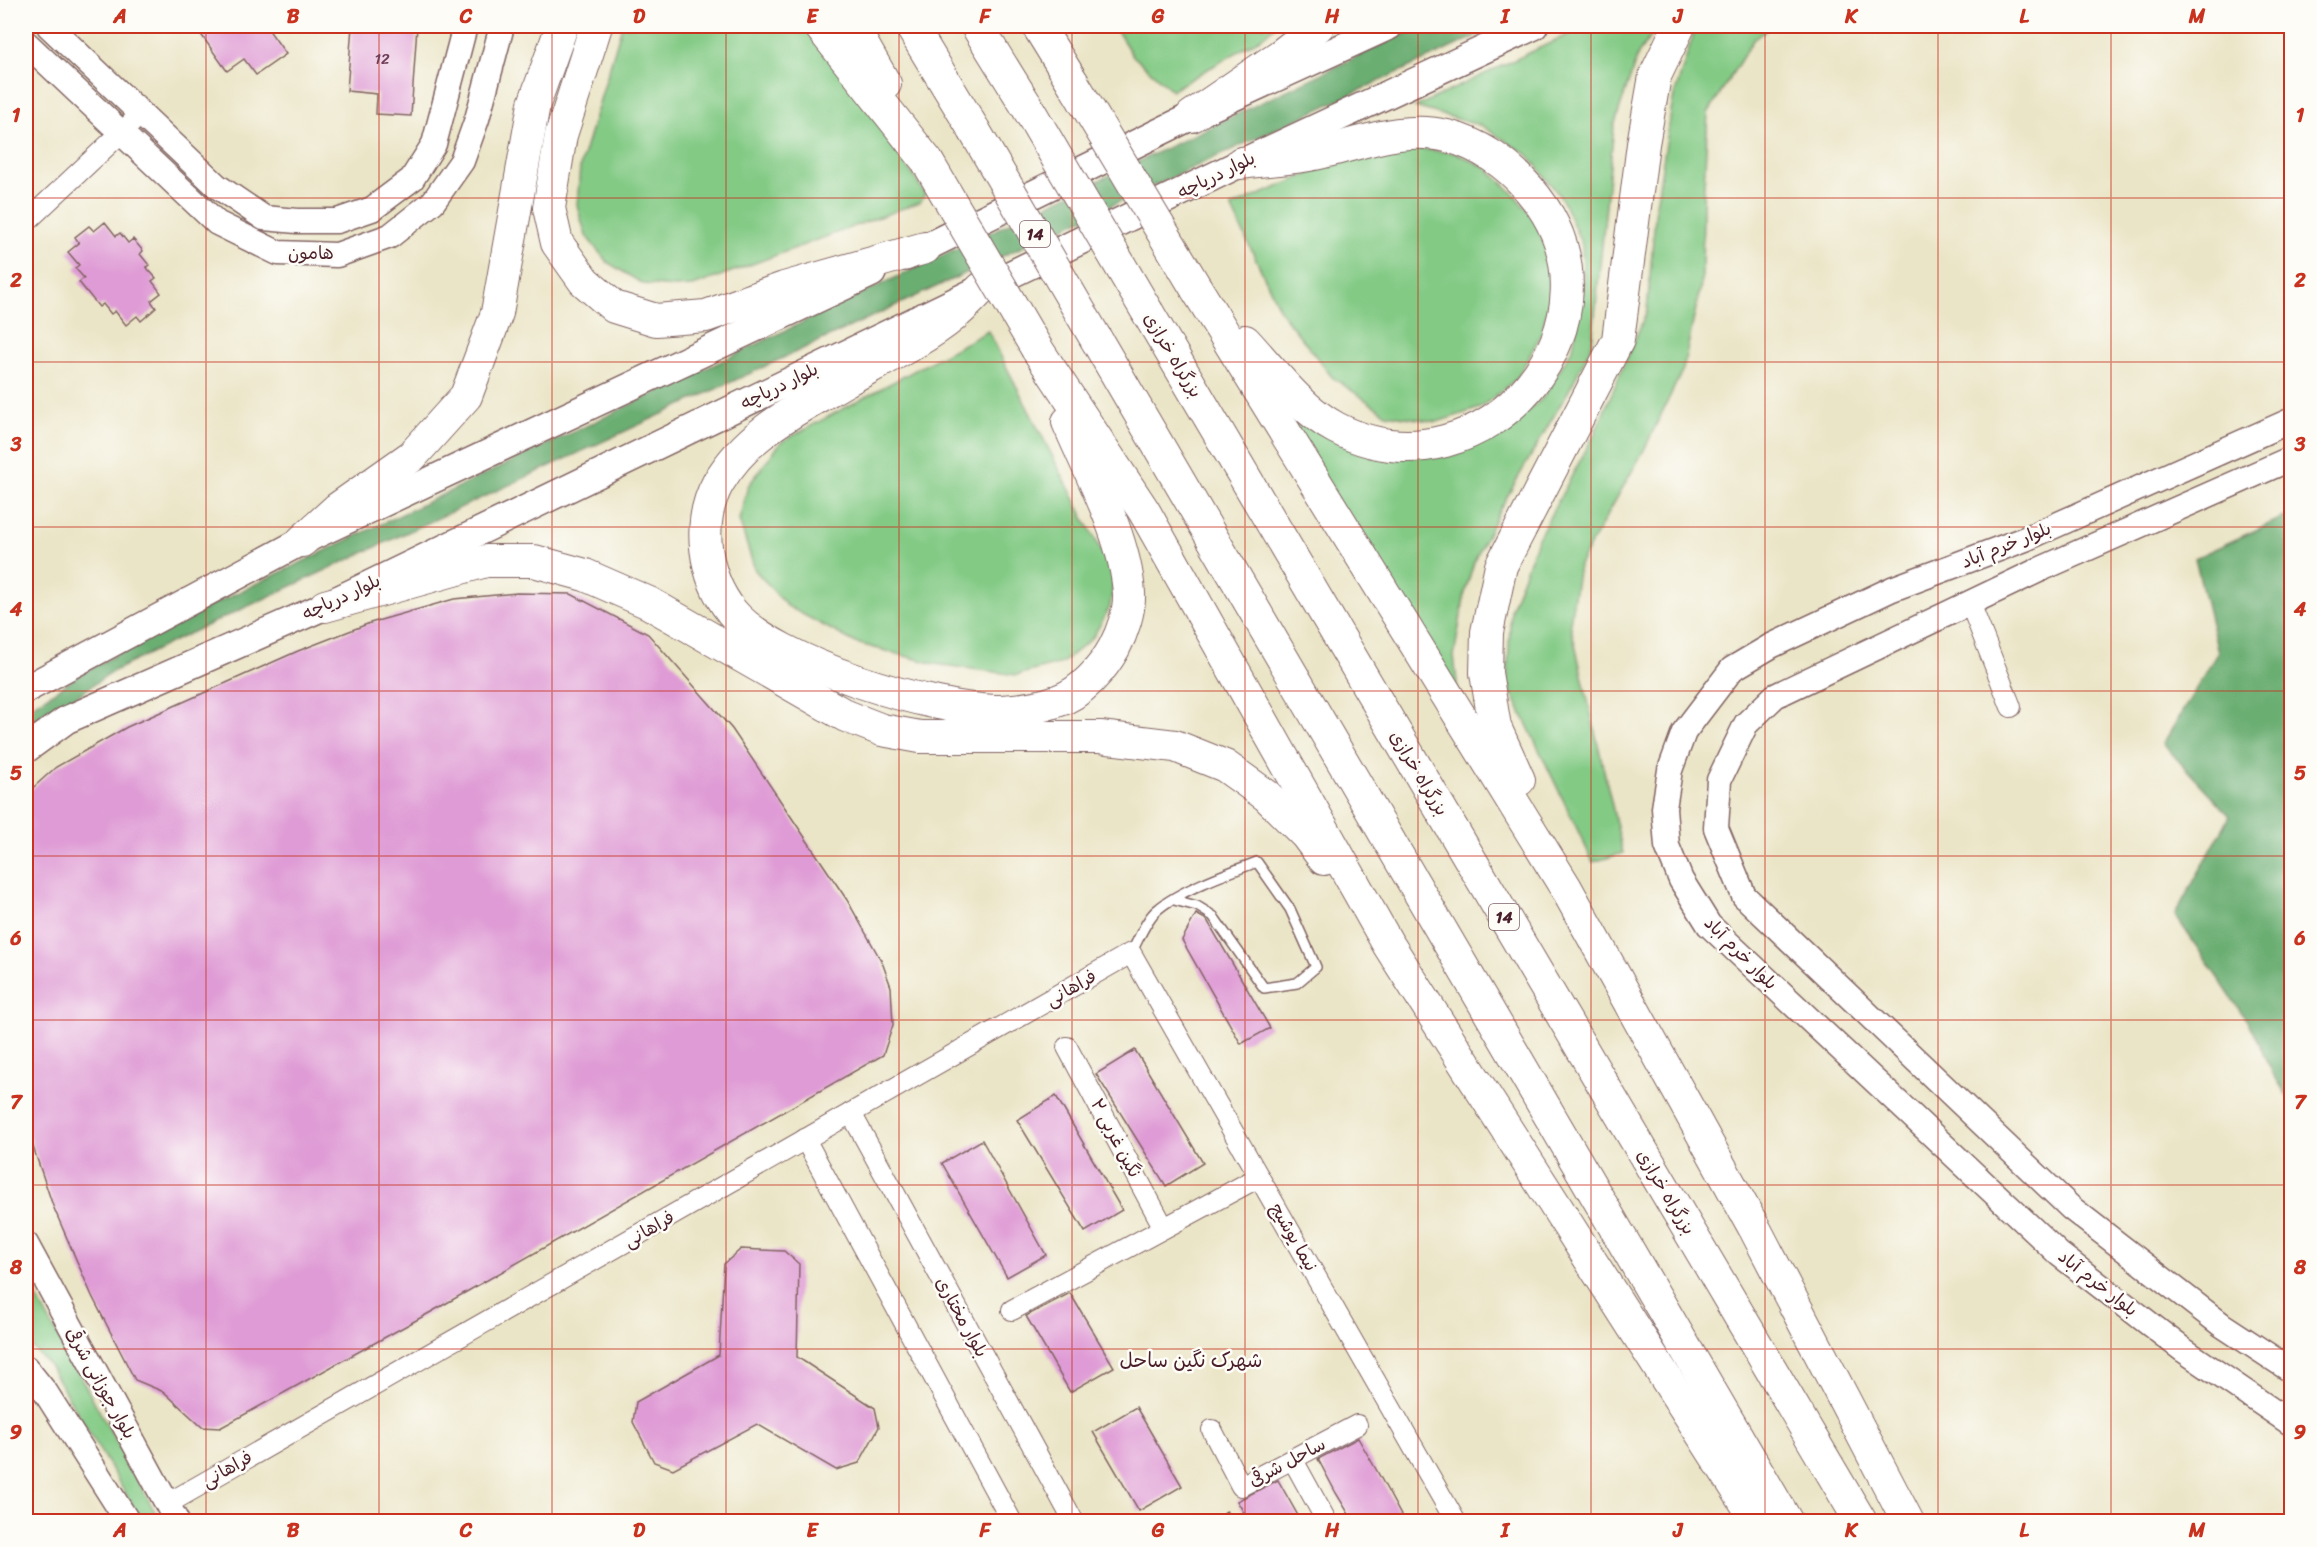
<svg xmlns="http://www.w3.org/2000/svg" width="2317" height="1547" viewBox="0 0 2317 1547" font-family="Sriracha,'Playpen Sans Arabic',sans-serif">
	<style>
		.green { fill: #83ca85; stroke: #667458; stroke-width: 1.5 }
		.forest { fill: #6aae72; stroke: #5a664e; stroke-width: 1.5 }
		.building { fill: #df9bd5 }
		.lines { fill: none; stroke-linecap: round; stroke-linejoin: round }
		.service-casing { stroke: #826462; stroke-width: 12 }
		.minor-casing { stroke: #826462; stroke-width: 22 }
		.tertiary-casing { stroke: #826462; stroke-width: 27 }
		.secondary-casing { stroke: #826462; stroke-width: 30 }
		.trunk-casing { stroke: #826462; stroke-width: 34 }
		.path { stroke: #826462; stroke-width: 4; stroke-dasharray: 4.5 4.5; stroke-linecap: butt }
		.service { stroke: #fff; stroke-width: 9 }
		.minor { stroke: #fff; stroke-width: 20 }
		.tertiary { stroke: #fff; stroke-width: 24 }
		.secondary { stroke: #fff; stroke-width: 27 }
		.trunk { stroke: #fff; stroke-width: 32 }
		.trunk-bridge-casing { stroke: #826462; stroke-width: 34; stroke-linecap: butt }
		.trunk-bridge { stroke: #fff; stroke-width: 32 }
		.grid { fill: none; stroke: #c8321e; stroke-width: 1.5; stroke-opacity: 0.55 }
		.labels { text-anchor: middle; stroke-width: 5; stroke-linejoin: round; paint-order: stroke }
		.number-label { font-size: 15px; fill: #6f3e56 }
		.shield { fill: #fdfcf7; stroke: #806168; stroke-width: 1.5 }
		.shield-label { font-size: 16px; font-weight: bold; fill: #4a1f2b }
		.street-label { font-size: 18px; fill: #4a1f2b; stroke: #fdfcf7 }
		.neighbourhood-label { font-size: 20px; fill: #4a1f2b; stroke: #fdfcf7 }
		.neatline { fill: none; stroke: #c8321e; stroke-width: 2 }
		.grid-label { font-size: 20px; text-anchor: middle; font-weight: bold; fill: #c8321e }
	</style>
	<rect width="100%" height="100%" fill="#fdfcf7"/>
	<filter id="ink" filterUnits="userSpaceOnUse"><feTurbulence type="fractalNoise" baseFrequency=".0167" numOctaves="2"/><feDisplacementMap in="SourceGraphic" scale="12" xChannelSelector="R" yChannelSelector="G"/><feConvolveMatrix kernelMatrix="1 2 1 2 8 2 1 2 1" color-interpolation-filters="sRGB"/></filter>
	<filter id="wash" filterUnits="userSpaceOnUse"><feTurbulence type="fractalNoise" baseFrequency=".008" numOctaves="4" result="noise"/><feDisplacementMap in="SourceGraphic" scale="24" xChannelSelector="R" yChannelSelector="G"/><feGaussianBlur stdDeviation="1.35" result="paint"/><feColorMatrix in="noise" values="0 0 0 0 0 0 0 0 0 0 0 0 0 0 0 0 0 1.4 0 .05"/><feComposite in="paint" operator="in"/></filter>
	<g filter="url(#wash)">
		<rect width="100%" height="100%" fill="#ebe5c7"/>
		<g class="green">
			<path d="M622 26H804L873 115 925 194 920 202 693 286 674 287 643 284 607 262 586 236 577 206 580 167Z"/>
			<path d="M1114 26H1275L1260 39 1172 90 1132 55Z"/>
			<path d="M1586 26H1658L1638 54 1614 126 1592 344 1572 385 1501 507 1474 562 1465 592 1454 656 1460 709 1254 363 1318 429 1489 434 1518 419 1543 398 1573 348 1584 287 1582 245 1562 199 1528 155 1482 126 1415 107Z"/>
			<path d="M1696 26H1771L1753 40 1708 113 1703 204 1702 280 1683 369 1644 450 1579 565 1570 623 1623 853 1593 862 1507 683 1511 609 1537 540 1594 435 1647 311 1656 205 1673 100Z"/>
			<path d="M1394 146 1456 153 1486 168 1514 194 1536 222 1547 253 1552 289 1542 333 1517 378 1480 408 1437 422 1386 414 1332 377 1281 312 1231 207 1339 161Z"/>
			<path d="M988 331 1114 576 1110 607 1093 637 1062 663 1017 675 935 664 856 643 787 606 755 570 739 520 748 486 781 442Z"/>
			<path d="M26 1278 160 1521H142L49 1365 26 1341Z"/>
		</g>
		<g class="forest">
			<path d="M1421 26H1498L184 636 110 673 26 732V710L80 675 158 631Z"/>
			<path d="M2291 514V1102L2273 1074 2254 1031 2175 915 2230 816 2163 744 2218 652 2195 558Z"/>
		</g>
		<g id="blocks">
			<g class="building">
				<path d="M195 26H266L286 54 256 75 244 59 227 71Z"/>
				<path d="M352 26H417L411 116 376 114 377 94 347 91Z"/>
				<path d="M105 222 116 236 120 233 128 243 133 239 143 251 140 254 149 265 146 267 156 278 152 281 161 293 151 301 156 308 141 321 137 316 126 325 115 311 111 314 103 304 99 307 79 282 84 278 75 268 79 265 68 252 79 243 75 237 89 226 94 231Z"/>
				<path d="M517 593 571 594 648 634 732 729 847 900 882 962 891 987 893 1025 883 1055 431 1312 220 1428 202 1427 164 1392 135 1380 92 1296 53 1206 26 1126V794L56 767 127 727 298 651 370 623 454 599Z"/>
				<path d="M1196 914 1207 920 1270 1028 1241 1044 1182 940Z"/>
				<path d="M1135 1050 1203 1163 1166 1186 1096 1074Z"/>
				<path d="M1056 1096 1122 1210 1085 1232 1017 1120Z"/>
				<path d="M982 1140 1046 1255 1007 1277 942 1163Z"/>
				<path d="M741 1249 784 1251 799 1264 797 1357 875 1408 879 1427 859 1463 836 1470 757 1424 673 1469 654 1462 633 1422 636 1402 719 1355 724 1264Z"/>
				<path d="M1070 1293 1114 1367 1070 1392 1026 1316Z"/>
				<path d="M1136 1407 1182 1486 1139 1511 1093 1432Z"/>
				<path d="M1358 1438 1377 1471 1404 1521H1353L1336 1493 1318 1459Z"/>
				<path d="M1278 1480 1301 1521H1249L1237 1501Z"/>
			</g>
		</g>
	</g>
	<g filter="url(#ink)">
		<use href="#blocks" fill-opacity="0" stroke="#826462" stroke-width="1.5"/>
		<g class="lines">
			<g class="service-casing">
				<path id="service" d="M1131 953C1138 941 1146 919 1157 910 1178 891 1230 872 1257 862L1290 909 1316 967 1297 983 1264 988 1213 916 1197 906 1174 900"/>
			</g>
			<g class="minor-casing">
				<g id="minor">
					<path d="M26 222 140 115"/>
					<path d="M1970 603 2011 707"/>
					<path d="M1067 1047 1164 1228"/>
					<path d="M851 1113 1074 1522"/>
					<path d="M805 1139 1012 1522"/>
					<path d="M1012 1310 1259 1177"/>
					<path d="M1212 1430 1241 1486 1357 1425"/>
					<path d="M1293 1460 1327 1522"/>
					<path d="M167 1504 1131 953 1456 1522"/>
				</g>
			</g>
			<g class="tertiary-casing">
				<g id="tertiary">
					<path d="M49 26 217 186 264 218 297 221H337L372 209 412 179 434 144 465 26"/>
					<path d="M26 43 217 223 278 253 337 255 390 236 433 202 462 161 477 119 502 26"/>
					<path d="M2292 420 2025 539 1892 589 1771 646 1732 669 1684 732 1670 770 1664 808 1667 846 1681 880 1709 925 2059 1254 2182 1349 2292 1424"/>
					<path d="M2292 458 2041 569 1775 696 1746 724 1719 780 1716 828 1744 896 2071 1208 2222 1325 2292 1371"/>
					<path d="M26 1244 177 1522"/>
					<path d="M26 1368 46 1393 128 1522"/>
				</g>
			</g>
			<g class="secondary-casing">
				<g id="secondary">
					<path d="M906 257 1192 116 1389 26"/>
					<path d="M26 689 302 541 872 273"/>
					<path d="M26 749 66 720 325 606 1241 163 1534 26"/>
				</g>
			</g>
			<g class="trunk-casing">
				<g id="trunk">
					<path d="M596 26 561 135 549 208 557 243 584 281 614 307 656 320 706 316 784 288 925 248"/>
					<path d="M820 26 927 161"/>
					<path d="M852 26 885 84"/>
					<path d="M911 26 974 130"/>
					<path d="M977 26 1026 105"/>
					<path d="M1038 26 1073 83"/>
					<path d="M1192 116 1281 55 1318 26"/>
					<path d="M1241 163C1264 160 1287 159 1309 155 1354 147 1400 124 1447 136 1479 144 1508 164 1529 189 1640 316 1486 505 1336 428 1300 409 1272 370 1245 341"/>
					<path d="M982 288C972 298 963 308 953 316 926 339 877 363 845 381 797 409 747 433 718 483 696 523 704 577 732 612 775 664 935 711 1001 711 1020 710 1040 707 1057 701 1081 694 1103 668 1114 648 1122 633 1130 611 1129 593 1125 536 1090 474 1068 422"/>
					<path d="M1196 288 1566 888 1756 1231 1908 1522"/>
					<path d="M1148 313 1861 1522"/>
					<path d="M1096 339 1787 1522"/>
					<path d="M1037 349 1144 511 1388 944 1758 1522"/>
					<path d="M302 541 337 509 412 456 466 396 497 313 534 104 562 26"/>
					<path d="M325 606 486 561H534L585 575 649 603 846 716 882 730 920 737H1100L1175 746 1225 766 1267 796 1306 835 1324 859"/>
					<path d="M1519 780 1495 727 1486 673 1487 632 1501 566 1618 340 1643 144 1655 76 1679 26"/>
				</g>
			</g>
			<g class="path">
				<path d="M2286 1064 2292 1059"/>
				<path d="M1225 1511 1231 1522"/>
			</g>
			<use href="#service" class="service"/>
			<use href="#minor" class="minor"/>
			<use href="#tertiary" class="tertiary"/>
			<use href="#secondary" class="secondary"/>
			<use href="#trunk" class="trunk"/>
			<g class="trunk-bridge-casing">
				<g id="trunk-bridge">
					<path d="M1073 83 1196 288"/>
					<path d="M1026 105 1148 313"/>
					<path d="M974 130 1096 339"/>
					<path d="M927 161 1037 349"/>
				</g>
			</g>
			<use href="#trunk-bridge" class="trunk-bridge"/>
		</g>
	</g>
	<path class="grid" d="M206 26V1522M379 26V1522M552 26V1522M726 26V1522M899 26V1522M1072 26V1522M1245 26V1522M1418 26V1522M1591 26V1522M1765 26V1522M1938 26V1522M2111 26V1522M26 198H2292M26 362H2292M26 527H2292M26 691H2292M26 856H2292M26 1020H2292M26 1185H2292M26 1349H2292"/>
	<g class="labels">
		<g class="number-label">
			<text x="382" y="64">12</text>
		</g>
		<g class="shield">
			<rect x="1020" y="221" width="30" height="26" rx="4.5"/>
			<rect x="1489" y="904" width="30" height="26" rx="4.5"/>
		</g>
		<g class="shield-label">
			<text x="1035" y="240">14</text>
			<text x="1504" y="923">14</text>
		</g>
		<g class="street-label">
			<text transform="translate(1216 175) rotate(-26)" y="6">بلوار دریاچه</text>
			<text x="311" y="259">هامون</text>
			<text transform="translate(1173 355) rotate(59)" y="6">بزرگراه خرازی</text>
			<text transform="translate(779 386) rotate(-26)" y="6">بلوار دریاچه</text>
			<text transform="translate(2006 545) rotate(-22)" y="6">بلوار خرم آباد</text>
			<text transform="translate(341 597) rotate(-25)" y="6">بلوار دریاچه</text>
			<text transform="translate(1419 773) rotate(59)" y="6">بزرگراه خرازی</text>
			<text transform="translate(1741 953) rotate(45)" y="6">بلوار خرم آباد</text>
			<text transform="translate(1071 988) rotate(-30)" y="6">فراهانی</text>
			<text transform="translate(1116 1138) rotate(62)" y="6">نگین غربی ۲</text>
			<text transform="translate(1666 1192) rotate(59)" y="6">بزرگراه خرازی</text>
			<text transform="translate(649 1229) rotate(-30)" y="6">فراهانی</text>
			<text transform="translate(1294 1237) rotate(60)" y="6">نیما یوشیج</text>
			<text transform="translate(2098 1283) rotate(38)" y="6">بلوار خرم آباد</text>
			<text transform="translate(962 1317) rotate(61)" y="6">بلوار مختاری</text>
			<text transform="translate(101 1383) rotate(61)" y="6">بلوار جوزانی شرقی</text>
			<text transform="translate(1287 1462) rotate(-28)" y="6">ساحل شرقی</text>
			<text transform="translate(227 1469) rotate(-30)" y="6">فراهانی</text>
		</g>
		<g class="neighbourhood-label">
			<text x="1191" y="1367">شهرک نگین ساحل</text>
		</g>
	</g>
	<rect width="2317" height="1547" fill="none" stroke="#fdfcf7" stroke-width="66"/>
	<rect x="33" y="33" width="2251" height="1481" class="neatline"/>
	<g class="grid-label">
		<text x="120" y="23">A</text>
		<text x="293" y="23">B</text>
		<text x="466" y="23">C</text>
		<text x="639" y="23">D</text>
		<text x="812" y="23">E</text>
		<text x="985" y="23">F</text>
		<text x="1158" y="23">G</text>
		<text x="1332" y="23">H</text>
		<text x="1505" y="23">I</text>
		<text x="1678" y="23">J</text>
		<text x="1851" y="23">K</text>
		<text x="2024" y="23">L</text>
		<text x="2197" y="23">M</text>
		<text x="16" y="122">1</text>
		<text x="2300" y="122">1</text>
		<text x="16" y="287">2</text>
		<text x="2300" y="287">2</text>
		<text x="16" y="451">3</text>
		<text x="2300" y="451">3</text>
		<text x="16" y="616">4</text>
		<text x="2300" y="616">4</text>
		<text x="16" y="780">5</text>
		<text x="2300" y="780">5</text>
		<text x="16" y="945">6</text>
		<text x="2300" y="945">6</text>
		<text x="16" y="1109">7</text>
		<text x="2300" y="1109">7</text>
		<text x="16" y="1274">8</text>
		<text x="2300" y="1274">8</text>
		<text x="16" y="1439">9</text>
		<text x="2300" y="1439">9</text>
		<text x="120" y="1537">A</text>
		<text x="293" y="1537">B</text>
		<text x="466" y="1537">C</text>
		<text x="639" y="1537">D</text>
		<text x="812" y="1537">E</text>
		<text x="985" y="1537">F</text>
		<text x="1158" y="1537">G</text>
		<text x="1332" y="1537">H</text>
		<text x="1505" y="1537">I</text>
		<text x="1678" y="1537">J</text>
		<text x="1851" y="1537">K</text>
		<text x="2024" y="1537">L</text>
		<text x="2197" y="1537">M</text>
	</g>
</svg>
